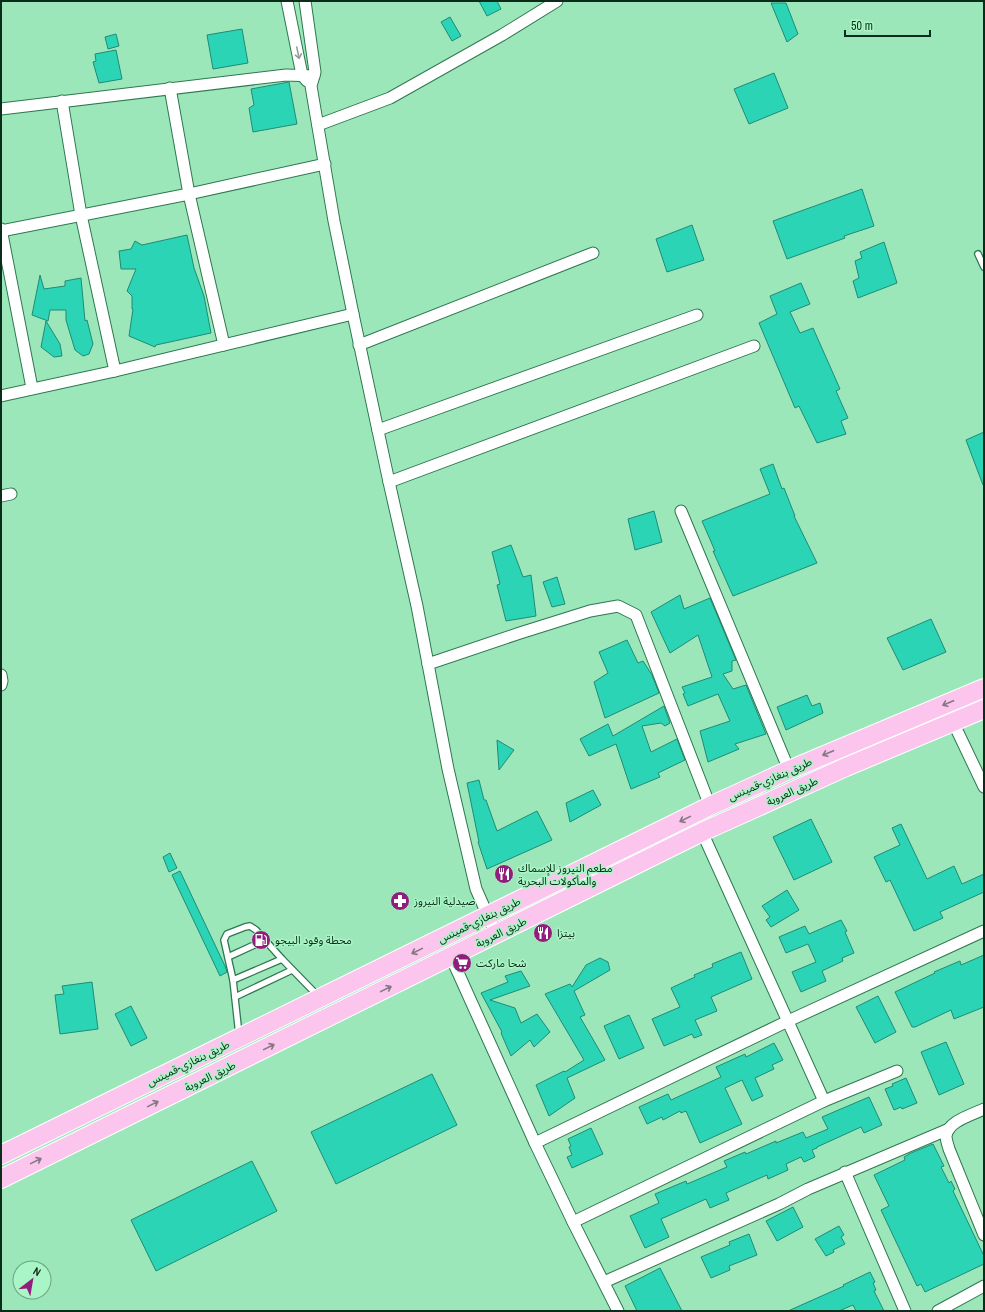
<svg xmlns="http://www.w3.org/2000/svg" width="985" height="1312" viewBox="0 0 985 1312" font-family="'Archivo Narrow','Noto Sans Arabic',sans-serif">
	<style>
		.building { fill: #2cd4b6; stroke: #1f8b77 }
		.lines { fill: none; stroke-linecap: round; stroke-linejoin: round }
		.service-casing { stroke: #2d7850; stroke-width: 8 }
		.minor-casing { stroke: #2d7850; stroke-width: 13 }
		.primary-casing { stroke: #fff; stroke-width: 20 }
		.service { stroke: #fff; stroke-width: 5.5 }
		.minor { stroke: #fff; stroke-width: 11 }
		.primary { stroke: #fbc5ed; stroke-width: 18 }
		.oneway { stroke: #92a098 }
		.oneway2 { stroke: #847884 }
		.labels { text-anchor: middle; stroke-width: 3; stroke-linejoin: round; paint-order: stroke }
		.street-label { font-size: 11px; fill: #0c2c1b; stroke: #a9f5c6 }
		.poi-label { font-size: 11px; fill: #0c2c1b; stroke: #a9f5c6; text-anchor: start }
	</style>
	<rect width="100%" height="100%" fill="#9ce7b9"/>
	<g class="building">
		<path d="M479 1H497L501 9 487 16Z"/>
		<path d="M771 3H786L798 34 787 42Z"/>
		<path d="M450 17 461 36 452 41 441 22Z"/>
		<path d="M242 29 248 63 213 69 207 35Z"/>
		<path d="M116 34 119 46 108 49 105 37Z"/>
		<path d="M116 50 122 79 99 83 93 62 96 61 95 54Z"/>
		<path d="M774 73 788 108 749 124 734 89Z"/>
		<path d="M289 82 297 124 253 132 249 108 254 105 251 89Z"/>
		<path d="M862 189 874 226 844 236 845 238 787 259 773 221Z"/>
		<path d="M692 225 704 260 667 272 656 239Z"/>
		<path d="M187 235 194 268 204 296 211 333 156 345 155 347 129 336 133 309H132V296L127 291 136 269H121L119 251 131 249 135 241 142 245Z"/>
		<path d="M884 242 897 283 858 298 853 281 859 278 855 261 862 258 860 252Z"/>
		<path d="M40 275 44 289 65 286V281L81 278 85 321 87 320 93 344 89 354 83 356 75 350 66 320V310H50L48 321 32 315Z"/>
		<path d="M801 283 810 304 790 312 800 333 813 328 840 389 836 391 848 418 841 421 846 434 817 443 799 406 795 408 759 323 777 314 770 296Z"/>
		<path d="M46 321 60 344 62 356 54 357 41 347Z"/>
		<path d="M984 432V485H983L966 440Z"/>
		<path d="M773 464 782 489 784 488 795 516H794L817 563 733 596 713 551H715L702 521 770 494 760 469Z"/>
		<path d="M654 511 662 542 635 550 628 519Z"/>
		<path d="M511 545 523 577 531 575 536 616 506 621 497 585 500 584 492 552Z"/>
		<path d="M557 577 565 604 552 607 543 582Z"/>
		<path d="M680 595 684 609 710 598 736 660 732 661V671L723 674 733 689 746 685 766 734 735 744 739 749 708 762 700 731 730 721 718 694 688 706 683 694 685 693 682 687 712 677 698 635 670 653 651 612Z"/>
		<path d="M931 619 946 652 903 670 887 638Z"/>
		<path d="M627 640 638 663 643 661 652 675 659 693 605 718 594 682 608 673 599 652Z"/>
		<path d="M807 695 812 706 820 703 823 713 786 730 777 707Z"/>
		<path d="M664 706 670 723 665 726 661 723 642 726 651 752 677 739 685 760 658 773 660 777 631 789 616 744 589 756 580 739 608 724 613 736Z"/>
		<path d="M497 740 514 750 499 770Z"/>
		<path d="M479 780 484 800H486L497 831 537 811 552 840 487 869 478 842H479L467 783Z"/>
		<path d="M593 790 601 805 570 822 566 803Z"/>
		<path d="M811 819 832 862 794 880 773 837Z"/>
		<path d="M901 824 927 879 954 866 962 884 984 874V892L940 912 943 918 914 931 890 880 886 882 874 857 900 845 892 828Z"/>
		<path d="M170 853 177 868 169 872 163 857Z"/>
		<path d="M180 871 225 966 227 972 220 976 172 875Z"/>
		<path d="M787 890 799 910 771 927 766 920 770 917 762 906Z"/>
		<path d="M841 920 847 931 845 932 854 953 842 958 843 961 822 971 826 981 801 992 792 972 816 962 808 944 786 953 779 937 805 926 809 934Z"/>
		<path d="M741 952 752 979 711 997 717 1011 695 1020 702 1035 694 1038 692 1034 664 1046 652 1019 680 1007 671 988 695 977 694 975 713 967 712 964Z"/>
		<path d="M984 955V1007L954 1019 951 1010 915 1027H912L895 992 935 973 934 972 960 961 961 965Z"/>
		<path d="M600 958 608 962 610 970 574 991 585 1015 580 1017 605 1060 567 1078 575 1098 549 1116 536 1085 564 1071 565 1072 584 1060 545 994 570 984 572 987 586 965Z"/>
		<path d="M521 971 530 986 490 1000 515 1008 521 1023 537 1014 550 1032 534 1047 530 1040 511 1056 501 1033 502 1032 481 993 508 982 505 976Z"/>
		<path d="M92 982 98 1029 60 1034 55 995 64 994 62 986Z"/>
		<path d="M878 996 896 1032 875 1043 856 1007Z"/>
		<path d="M131 1006 147 1038 131 1046 115 1014Z"/>
		<path d="M629 1015 644 1048 619 1059 604 1026Z"/>
		<path d="M946 1042 964 1084 939 1095 921 1052Z"/>
		<path d="M774 1043 783 1060 772 1065 774 1069 755 1078 763 1096 752 1101 742 1080 725 1088 742 1124 700 1143 686 1111 681 1113 680 1111 663 1120 662 1117 647 1124 639 1107 668 1094 671 1100 721 1077 716 1067 745 1054 746 1057Z"/>
		<path d="M432 1074 457 1125 336 1184 311 1132Z"/>
		<path d="M906 1078 917 1103 902 1109 901 1107 894 1110 885 1089 893 1086 892 1084Z"/>
		<path d="M869 1097 882 1125 864 1133 861 1127 817 1147V1148L812 1150 815 1157 804 1162 801 1157 786 1164 788 1170 768 1179 767 1175 726 1193 729 1200 710 1208 706 1199 661 1219 669 1237 645 1248 630 1216 659 1203 655 1194 686 1181 687 1184 727 1167 724 1161 745 1152 746 1154 776 1141V1143L803 1132 806 1138 828 1129 822 1117Z"/>
		<path d="M591 1128 603 1154 572 1168 567 1157 572 1155 569 1147 571 1146 568 1139Z"/>
		<path d="M933 1144 944 1166 941 1167 949 1183 951 1181 955 1189 953 1191 984 1256V1264L925 1292 921 1284 917 1286 881 1210 889 1206 874 1175 905 1160 904 1157 911 1153Z"/>
		<path d="M252 1161 277 1211 156 1271 131 1220Z"/>
		<path d="M793 1207 803 1227 777 1241 766 1221Z"/>
		<path d="M839 1226 844 1235 841 1237 845 1244 833 1250 834 1252 826 1256 815 1239Z"/>
		<path d="M749 1234 757 1255 729 1266 730 1270 711 1278 701 1257 730 1245 729 1242Z"/>
		<path d="M660 1268 682 1311H637L625 1286Z"/>
		<path d="M870 1272 875 1282 873 1283 876 1290 874 1291 884 1311H856L853 1305 839 1311H788L844 1286 843 1285Z"/>
	</g>
	<g class="lines">
		<g class="service-casing">
			<g id="service">
				<path d="M978 254 984 267"/>
				<path d="M228 957 265 940"/>
				<path d="M233 980 282 959"/>
				<path d="M235 997 292 970"/>
				<path d="M239 1035 233 980 224 940 227 934 245 927 250 926 256 930 282 959 318 996"/>
			</g>
		</g>
		<g class="minor-casing">
			<g id="minor">
				<path d="M287 1 302 75 307 81"/>
				<path d="M305 1 315 72 311 86 334 221 353 314 389 482 417 606 448 769 476 889 496 934"/>
				<path d="M170 88 189 194 224 345"/>
				<path d="M62 101 81 215 115 371"/>
				<path d="M1 109 286 75 314 76"/>
				<path d="M318 125 390 98 502 35 557 1"/>
				<path d="M1 229 32 388"/>
				<path d="M1 231 189 194 325 164"/>
				<path d="M359 345 593 253"/>
				<path d="M1 396 115 371 353 314"/>
				<path d="M378 430 697 315"/>
				<path d="M389 482 754 346"/>
				<path d="M1 496 11 494"/>
				<path d="M681 511 789 770"/>
				<path d="M428 664 520 633 590 611 618 606 636 615 710 806"/>
				<path d="M1 675 2 681 1 685"/>
				<path d="M953 722 984 787"/>
				<path d="M451 957 535 1143 573 1222 618 1311"/>
				<path d="M824 1101 897 1071"/>
				<path d="M984 1109C972 1115 948 1121 946 1136 946 1140 948 1145 949 1149L984 1235"/>
				<path d="M535 1143 788 1021 984 931"/>
				<path d="M845 1172 905 1311"/>
				<path d="M573 1222 824 1101 702 832"/>
				<path d="M604 1282 779 1204 808 1189 949 1129"/>
				<path d="M938 1311 984 1286"/>
			</g>
		</g>
		<g class="primary-casing">
			<g id="primary">
				<path d="M1 1155 710 806 789 770 984 688"/>
				<path d="M1 1179 702 832 846 767 984 709"/>
			</g>
		</g>
		<use href="#service" class="service"/>
		<use href="#minor" class="minor"/>
		<use href="#primary" class="primary"/>
	</g>
	<defs><path id="oneway-shaft" d="M-6 0H5M1.5-3L5.5 0L1.5 3" fill="none" stroke-width="1.6" stroke-linecap="round" stroke-linejoin="round"/></defs>
	<use class="oneway" href="#oneway-shaft" transform="translate(298 53) rotate(78)"/>
	<g class="oneway2">
		<use href="#oneway-shaft" transform="translate(948 703) rotate(157)"/>
		<use href="#oneway-shaft" transform="translate(828 753) rotate(157)"/>
		<use href="#oneway-shaft" transform="translate(685 819) rotate(154)"/>
		<use href="#oneway-shaft" transform="translate(417 951) rotate(154)"/>
		<use href="#oneway-shaft" transform="translate(386 989) rotate(-26)"/>
		<use href="#oneway-shaft" transform="translate(269 1047) rotate(-26)"/>
		<use href="#oneway-shaft" transform="translate(153 1104) rotate(-26)"/>
		<use href="#oneway-shaft" transform="translate(36 1161) rotate(-26)"/>
	</g>
	<defs>
		<g id="restaurant-disc" transform="scale(1)"><circle r="9.5" fill="#911d7c" stroke="#a9f5c6"/><path d="M-5-6h1v4h1v-4h1v4h1v-4h1v5L-1.5 .5V6h-2V.5L-5-1ZM5-6V6H3V1.5H1.5Q1.5-4 5-6Z" fill="#fff"/></g>
		<g id="pharmacy-disc" transform="scale(1)"><circle r="9.5" fill="#911d7c" stroke="#a9f5c6"/><path d="M-2-6h4v4h4v4h-4v4h-4v-4h-4v-4h4Z" fill="#fff"/></g>
		<g id="fuel-disc" transform="scale(1)"><circle r="9.5" fill="#911d7c" stroke="#a9f5c6"/><path d="M-5.5-6h7V0h2V4h1.3V-2.5L3-4.5l.8-.8L6-3V5H2.5V1h-1V6h-7ZM-4.2-4.7v3.2H.2V-4.7Z" fill="#fff"/></g>
		<g id="supermarket-disc" transform="scale(1)"><circle r="9.5" fill="#911d7c" stroke="#a9f5c6"/><path d="M-6-5.5h2.5l.6 2H6L4.5 2H-2.5L-4.4-4H-6ZM-1.5 3.2a1.3 1.3 0 1 0 .1 0ZM3 3.2a1.3 1.3 0 1 0 .1 0Z" fill="#fff"/></g>
	</defs>
	<g fill-rule="evenodd">
		<use href="#restaurant-disc" x="504" y="874"/>
		<use href="#pharmacy-disc" x="400" y="901"/>
		<use href="#restaurant-disc" x="543" y="933"/>
		<use href="#fuel-disc" x="261" y="940"/>
		<use href="#supermarket-disc" x="462" y="963"/>
	</g>
	<g class="labels">
		<g class="street-label">
			<text transform="translate(770 779) rotate(-24)" y="4">طريق بنغازي-قمينس</text>
			<text transform="translate(792 791) rotate(-24)" y="4">طريق العروبة</text>
			<text transform="translate(479 920) rotate(-26)" y="4">طريق بنغازي-قمينس</text>
			<text transform="translate(501 932) rotate(-26)" y="4">طريق العروبة</text>
			<text transform="translate(188 1063) rotate(-26)" y="4">طريق بنغازي-قمينس</text>
			<text transform="translate(210 1076) rotate(-26)" y="4">طريق العروبة</text>
		</g>
		<g class="poi-label">
			<text x="518" y="872">مطعم النيروز للإسماك<tspan x="518" dy="13">والمأكولات البحرية</tspan></text>
			<text x="414" y="905">صيدلية النيروز</text>
			<text x="557" y="937">بيتزا</text>
			<text x="275" y="944">محطة وقود البيجو</text>
			<text x="476" y="967">شحا ماركت</text>
		</g>
	</g>
	<rect width="985" height="1312" fill="none" stroke="#0c2c1b" stroke-width="4"/>
	<g transform="translate(32 1280) rotate(31)"><circle r="19" fill="#a9f5c6" stroke="#6aa582"/>
	<path d="M0-3L7 15L0 10L-7 15Z" fill="#911d7c"/>
	<text y="-6" font-size="11" font-weight="bold" text-anchor="middle" fill="#0c2c1b">N</text>
	</g>
	<path d="M845 30v6h85v-6" fill="none" stroke="#0c2c1b" stroke-width="2"/>
	<text x="851" y="30" font-size="12" fill="#0c2c1b" stroke="#a9f5c6" stroke-width="3" paint-order="stroke">50 m</text>
</svg>
